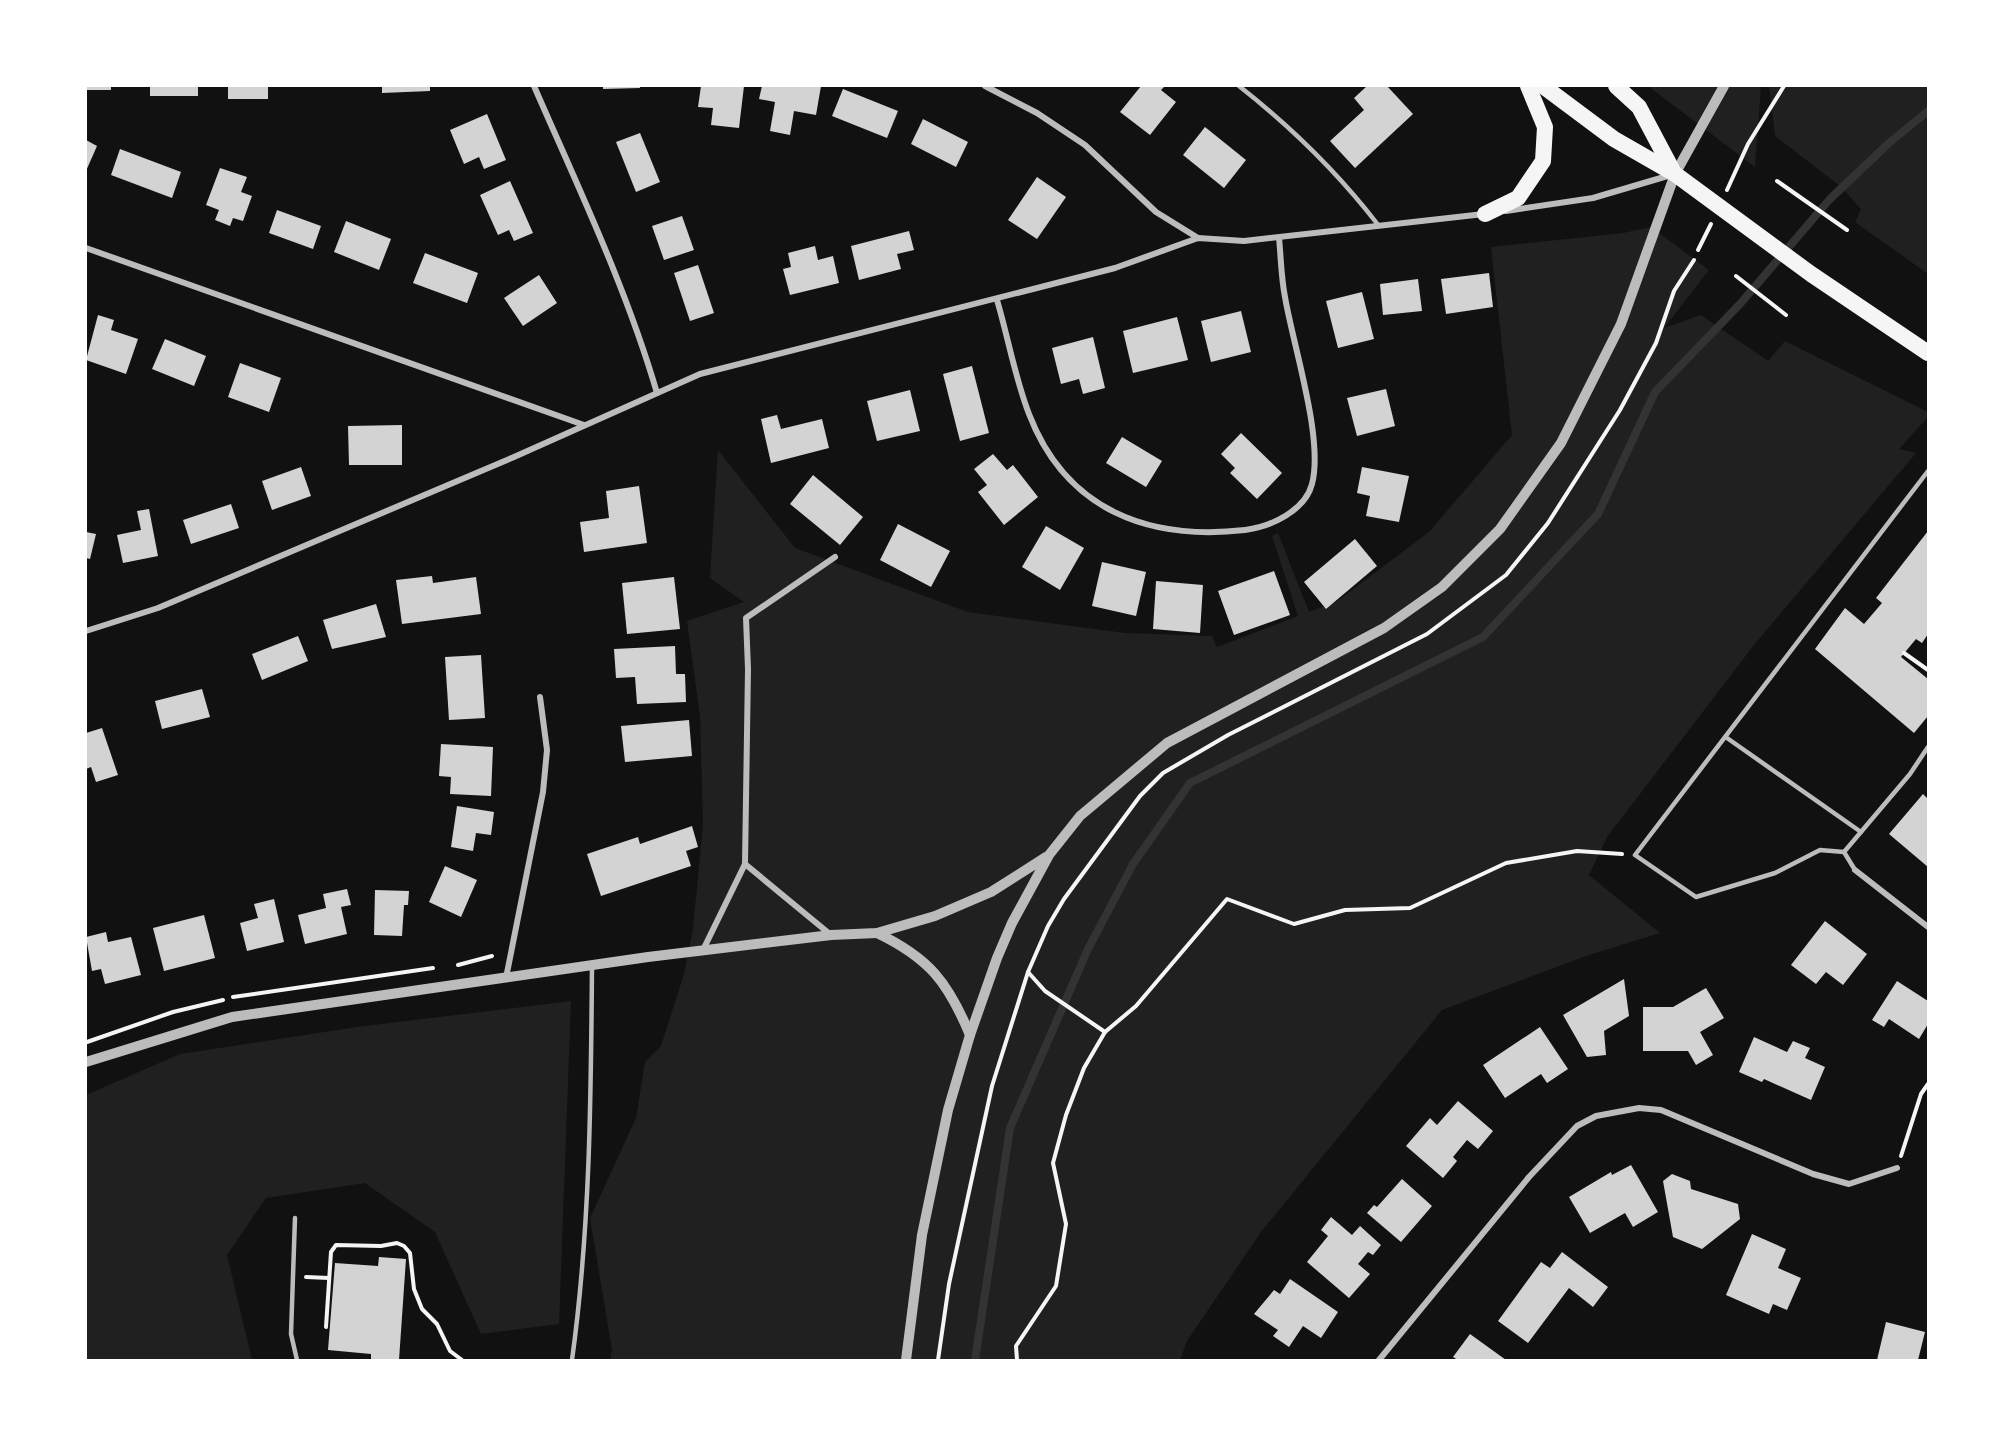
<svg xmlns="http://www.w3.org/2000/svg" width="2014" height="1446" viewBox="0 0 2014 1446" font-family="'Nunito Sans',sans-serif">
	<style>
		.green { fill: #202020 }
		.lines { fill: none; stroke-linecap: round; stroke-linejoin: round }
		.stream { stroke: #333; stroke-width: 8 }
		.building { fill: #d3d3d3 }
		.path { stroke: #f5f5f5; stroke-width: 4 }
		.service { stroke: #bcbcbc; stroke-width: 4.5 }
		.minor { stroke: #bcbcbc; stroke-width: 6 }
		.tertiary { stroke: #bcbcbc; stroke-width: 10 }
		.trunk { stroke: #f5f5f5; stroke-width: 16 }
	</style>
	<rect width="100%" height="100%" fill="#111"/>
	<g class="green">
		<path d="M1648 86H1928V274L1855 222 1861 209 1840 186 1775 136 1769 86H1761L1755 167Z"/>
		<path d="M1651 227 1709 270 1664 328 1701 315 1768 361 1785 341 1928 412V417L1899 449 1916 453 1754 645 1607 837 1589 875 1660 933 1586 956 1442 1010 1261 1232 1187 1341 1180 1360H610L612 1350 590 1218 636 1118 645 1062 661 1046 684 974 693 929 703 823 700 716 687 621 744 602 710 578 718 450 795 548 968 612 1125 633 1212 636 1217 647 1298 616 1272 536 1278 533 1309 612 1336 602 1429 532 1512 435 1491 247 1623 233Z"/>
		<path d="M571 1001 559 1324 481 1334 435 1232 365 1183 266 1198 227 1255 252 1360H86V1095L180 1054 357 1027Z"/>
	</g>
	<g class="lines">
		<path class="stream" d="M975 1360 1010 1128 1088 949 1133 864 1190 783 1483 637 1598 514 1655 392 1740 304 1830 199 1889 143 1928 111"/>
	</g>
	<g class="building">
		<rect x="86" y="86" width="25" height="4"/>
		<rect x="150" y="86" width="48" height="10"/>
		<rect x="228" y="86" width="40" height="13"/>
		<path d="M382 86H430V91L382 93Z"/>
		<path d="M603 86H640V88L603 89Z"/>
		<path d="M701 86H744L739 128 711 125 713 108 698 107Z"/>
		<path d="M762 86H821L816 115 794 111 790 135 770 131 775 102 759 99Z"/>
		<path d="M1141 86H1165L1161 90 1176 102 1150 135 1120 112Z"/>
		<path d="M1367 86H1387L1413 114 1355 168 1330 141 1364 110 1354 98Z"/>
		<path d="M843 89 898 111 887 138 832 116Z"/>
		<path d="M487 114 506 160 484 169 479 157 464 164 450 130Z"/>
		<path d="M923 119 968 142 956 167 911 144Z"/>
		<path d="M1205 127 1246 160 1224 188 1183 155Z"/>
		<path d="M640 133 660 182 636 192 616 142Z"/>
		<path d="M86 140 97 146 86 171Z"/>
		<path d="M120 149 181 172 172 198 111 175Z"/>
		<path d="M220 168 247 177 241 192 252 196 243 221 233 218 230 226 215 220 219 210 206 205Z"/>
		<path d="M1037 177 1066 197 1037 239 1008 220Z"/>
		<path d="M510 181 533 233 514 241 509 230 498 235 480 195Z"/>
		<path d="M277 210 321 226 313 249 269 233Z"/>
		<path d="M682 216 694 250 664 260 652 226Z"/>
		<path d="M346 221 391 239 379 270 334 252Z"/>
		<path d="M909 231 914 250 897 254 901 269 859 280 851 246Z"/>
		<path d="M815 246 818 260 833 256 839 283 790 295 783 269 791 267 788 253Z"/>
		<path d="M425 253 478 273 467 303 413 283Z"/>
		<path d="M698 265 714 313 690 321 674 273Z"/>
		<path d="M1489 273 1493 307 1446 314 1441 279Z"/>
		<path d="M539 275 557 303 523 326 504 298Z"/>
		<path d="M1418 279 1422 311 1383 315 1380 284Z"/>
		<path d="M1362 292 1374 339 1338 348 1326 301Z"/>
		<path d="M1241 311 1251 352 1211 362 1201 321Z"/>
		<path d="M98 315 114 320 111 330 138 339 126 374 86 360Z"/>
		<path d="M1177 317 1188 360 1133 373 1123 331Z"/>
		<path d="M1093 337 1105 388 1083 394 1079 379 1061 384 1052 348Z"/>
		<path d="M165 339 206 356 194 386 152 369Z"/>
		<path d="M240 363 281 378 269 412 228 397Z"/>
		<path d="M972 366 989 433 960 441 943 374Z"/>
		<path d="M1386 389 1395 426 1357 436 1347 398Z"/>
		<path d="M910 390 920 431 877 441 867 401Z"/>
		<path d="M777 415 781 429 822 419 829 448 771 463 761 419Z"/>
		<path d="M402 425V465H349L348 426Z"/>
		<path d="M1241 433 1282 473 1257 499 1230 473 1235 468 1221 454Z"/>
		<path d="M1122 437 1162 461 1146 487 1106 463Z"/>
		<path d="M993 454 1007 470 1013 465 1038 497 1004 525 978 492 987 485 974 469Z"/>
		<path d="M301 467 311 496 272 510 262 481Z"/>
		<path d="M1362 467 1409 476 1399 522 1366 516 1370 496 1357 493Z"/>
		<path d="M813 475 863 517 840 545 790 504Z"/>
		<path d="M639 486 647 543 584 552 580 522 609 518 606 491Z"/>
		<path d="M231 504 239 528 191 544 183 520Z"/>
		<path d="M149 509 158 556 123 563 117 535 141 530 137 511Z"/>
		<path d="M898 524 950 551 931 587 880 560Z"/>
		<path d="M1046 526 1084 548 1060 590 1022 567Z"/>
		<path d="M1928 531V634L1922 643 1916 639 1901 657 1928 679V716L1914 733 1815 649 1845 608 1864 624 1882 603 1876 598Z"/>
		<path d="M86 532 96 534 90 559 86 558Z"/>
		<path d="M1355 539 1377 566 1326 609 1304 582Z"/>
		<path d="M1102 562 1146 572 1136 616 1092 606Z"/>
		<path d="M1274 571 1290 615 1234 635 1218 591Z"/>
		<path d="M432 576 433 583 476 577 481 614 402 624 396 580Z"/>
		<path d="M674 577 680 629 627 634 622 583Z"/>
		<path d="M1156 581 1203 585 1200 633 1153 629Z"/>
		<path d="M376 604 386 637 332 649 323 620Z"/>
		<path d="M298 636 308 661 262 680 252 654Z"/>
		<path d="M675 646 676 674H685L686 702 637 704 635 677 616 678 614 649Z"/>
		<path d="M481 655 485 718 449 720 445 657Z"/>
		<path d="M202 689 210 717 162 729 155 701Z"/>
		<path d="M689 720 692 756 625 762 621 726Z"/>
		<path d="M102 728 118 775 96 782 91 767 86 769V733Z"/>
		<path d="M441 744 493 747 491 796 450 794 451 777 439 776Z"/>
		<path d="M1923 794 1928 799V867L1889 834Z"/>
		<path d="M457 806 494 812 491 835 476 833 473 851 451 847Z"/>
		<path d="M692 826 698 847 686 851 691 866 601 896 587 854 638 837 640 844Z"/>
		<path d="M445 866 477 880 461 917 429 902Z"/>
		<path d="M347 889 351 905 341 907 347 934 305 944 298 915 326 908 323 894Z"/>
		<path d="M375 890 409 891 408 905H404L402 936 374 935Z"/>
		<path d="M274 899 284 942 247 951 240 923 258 918 254 904Z"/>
		<path d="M204 915 215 958 164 971 153 928Z"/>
		<path d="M1825 921 1867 954 1843 985 1826 972 1816 984 1791 965Z"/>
		<path d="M106 932 108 942 131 937 141 975 105 984 101 969 92 971 86 937Z"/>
		<path d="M1624 979 1629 1016 1604 1031 1606 1055 1587 1057 1563 1015Z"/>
		<path d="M1897 981 1928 1001V1024L1919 1039 1889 1019 1884 1027 1872 1020Z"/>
		<path d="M1706 988 1724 1018 1700 1032 1713 1055 1696 1065 1688 1051H1643V1007H1673Z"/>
		<path d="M1540 1027 1568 1069 1547 1083 1541 1074 1505 1098 1483 1065Z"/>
		<path d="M1754 1037 1787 1052 1793 1041 1810 1048 1805 1058 1825 1067 1811 1100 1764 1079 1762 1082 1739 1072Z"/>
		<path d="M1458 1101 1493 1131 1478 1149 1467 1140 1453 1157 1457 1161 1443 1178 1406 1146 1430 1118 1437 1125Z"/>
		<path d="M1631 1165 1658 1212 1633 1227 1625 1213 1590 1233 1569 1197 1611 1172 1612 1175Z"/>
		<path d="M1672 1174 1690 1181 1691 1189 1738 1204 1740 1219 1702 1249 1673 1237 1663 1181Z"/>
		<path d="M1402 1179 1432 1206 1401 1242 1367 1213 1374 1205 1377 1207Z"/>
		<path d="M1331 1217 1352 1235 1360 1226 1381 1245 1373 1255 1368 1252 1358 1264 1370 1274 1349 1298 1307 1262 1328 1236 1321 1230Z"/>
		<path d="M1752 1234 1786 1249 1778 1268 1801 1278 1787 1310 1773 1304 1769 1314 1726 1295Z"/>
		<path d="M1562 1252 1608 1287 1593 1307 1569 1288 1528 1343 1498 1321 1541 1262 1550 1268Z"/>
		<path d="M379 1257 406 1259 399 1360H371V1354L328 1350 335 1263 378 1266Z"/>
		<path d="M1290 1279 1338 1312 1321 1338 1303 1326 1289 1347 1273 1336 1278 1330 1254 1314 1274 1290 1280 1294Z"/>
		<path d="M1886 1322 1925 1332 1918 1360H1877Z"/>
		<path d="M1470 1334 1506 1360H1458L1453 1357Z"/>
	</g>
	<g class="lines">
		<g class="path">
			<path d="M1777 181 1847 230"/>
			<path d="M1727 190 1748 144 1784 86"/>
			<path d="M1698 250 1711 224"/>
			<path d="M1736 276 1786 315"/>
			<path d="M1904 653 1928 670"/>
			<path d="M458 965 492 956"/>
			<path d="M1028 972 1045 991 1105 1032"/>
			<path d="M233 997 433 968"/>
			<path d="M87 1042 173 1012 223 1000"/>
			<path d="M1901 1156 1921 1094 1928 1084"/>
			<path d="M306 1277 329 1278"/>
			<path d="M326 1327 331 1252 336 1245 381 1246 397 1243 404 1246 410 1253 414 1289 422 1309 437 1324 450 1351 462 1360"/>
			<path d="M938 1360 949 1284 992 1086 1028 972 1048 926 1064 899 1140 796 1163 773 1228 735 1427 634 1506 575 1548 523 1620 410 1656 343 1674 291 1694 260"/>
			<path d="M1017 1360 1016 1346 1056 1286 1066 1224 1053 1163 1066 1115 1084 1068 1105 1032 1136 1006 1227 899 1294 924 1345 910 1410 908 1506 863 1577 851 1622 854"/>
		</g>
		<g class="service">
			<path d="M1239 86C1290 126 1339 174 1379 226"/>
			<path d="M1727 738 1861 832"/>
			<path d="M1844 852 1820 850 1775 873 1696 897 1635 855 1928 471"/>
			<path d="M1855 870 1844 852 1910 774 1928 747"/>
			<path d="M295 1218 291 1334 297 1360"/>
			<path d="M572 1360C590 1230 591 1098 592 966"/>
		</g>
		<g class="minor">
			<path d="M534 86C578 187 626 287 657 393"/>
			<path d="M985 86 1037 113 1085 145 1156 212 1198 238"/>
			<path d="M1506 211 1593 198 1671 175"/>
			<path d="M86 248 584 425"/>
			<path d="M997 300C1008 337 1015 378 1029 414 1066 510 1148 541 1245 530 1270 527 1305 511 1312 484 1324 439 1293 345 1285 297 1281 277 1281 257 1279 238"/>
			<path d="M86 631 158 608 514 457 700 374 1115 268 1198 238 1244 241 1484 214"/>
			<path d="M745 864 831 935"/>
			<path d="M1855 870 1928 927"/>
			<path d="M703 950 745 864 748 669 746 618 835 557"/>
			<path d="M506 978 543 792 547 750 540 697"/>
			<path d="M1379 1360 1529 1177 1577 1126 1596 1116 1639 1108 1661 1110 1813 1174 1849 1184 1897 1168"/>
		</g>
		<g class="tertiary">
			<path d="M877 933C929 958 948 982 970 1035"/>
			<path d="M86 1062 232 1017 648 957 831 935 877 933 935 916 991 892 1046 857"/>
			<path d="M906 1360 922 1235 948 1110 970 1035 997 958 1012 923 1049 855 1080 816 1167 743 1384 628 1442 587 1500 529 1561 443 1621 324 1675 174 1724 86"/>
		</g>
		<g class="trunk">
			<path d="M1543 86 1614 139 1675 174 1811 274 1928 353"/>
			<path d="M1616 86 1639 107 1674 173"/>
			<path d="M1485 214 1518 198 1543 161 1545 127 1528 86"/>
		</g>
	</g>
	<rect width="2014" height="1446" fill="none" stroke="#ffffff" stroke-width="174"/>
</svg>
